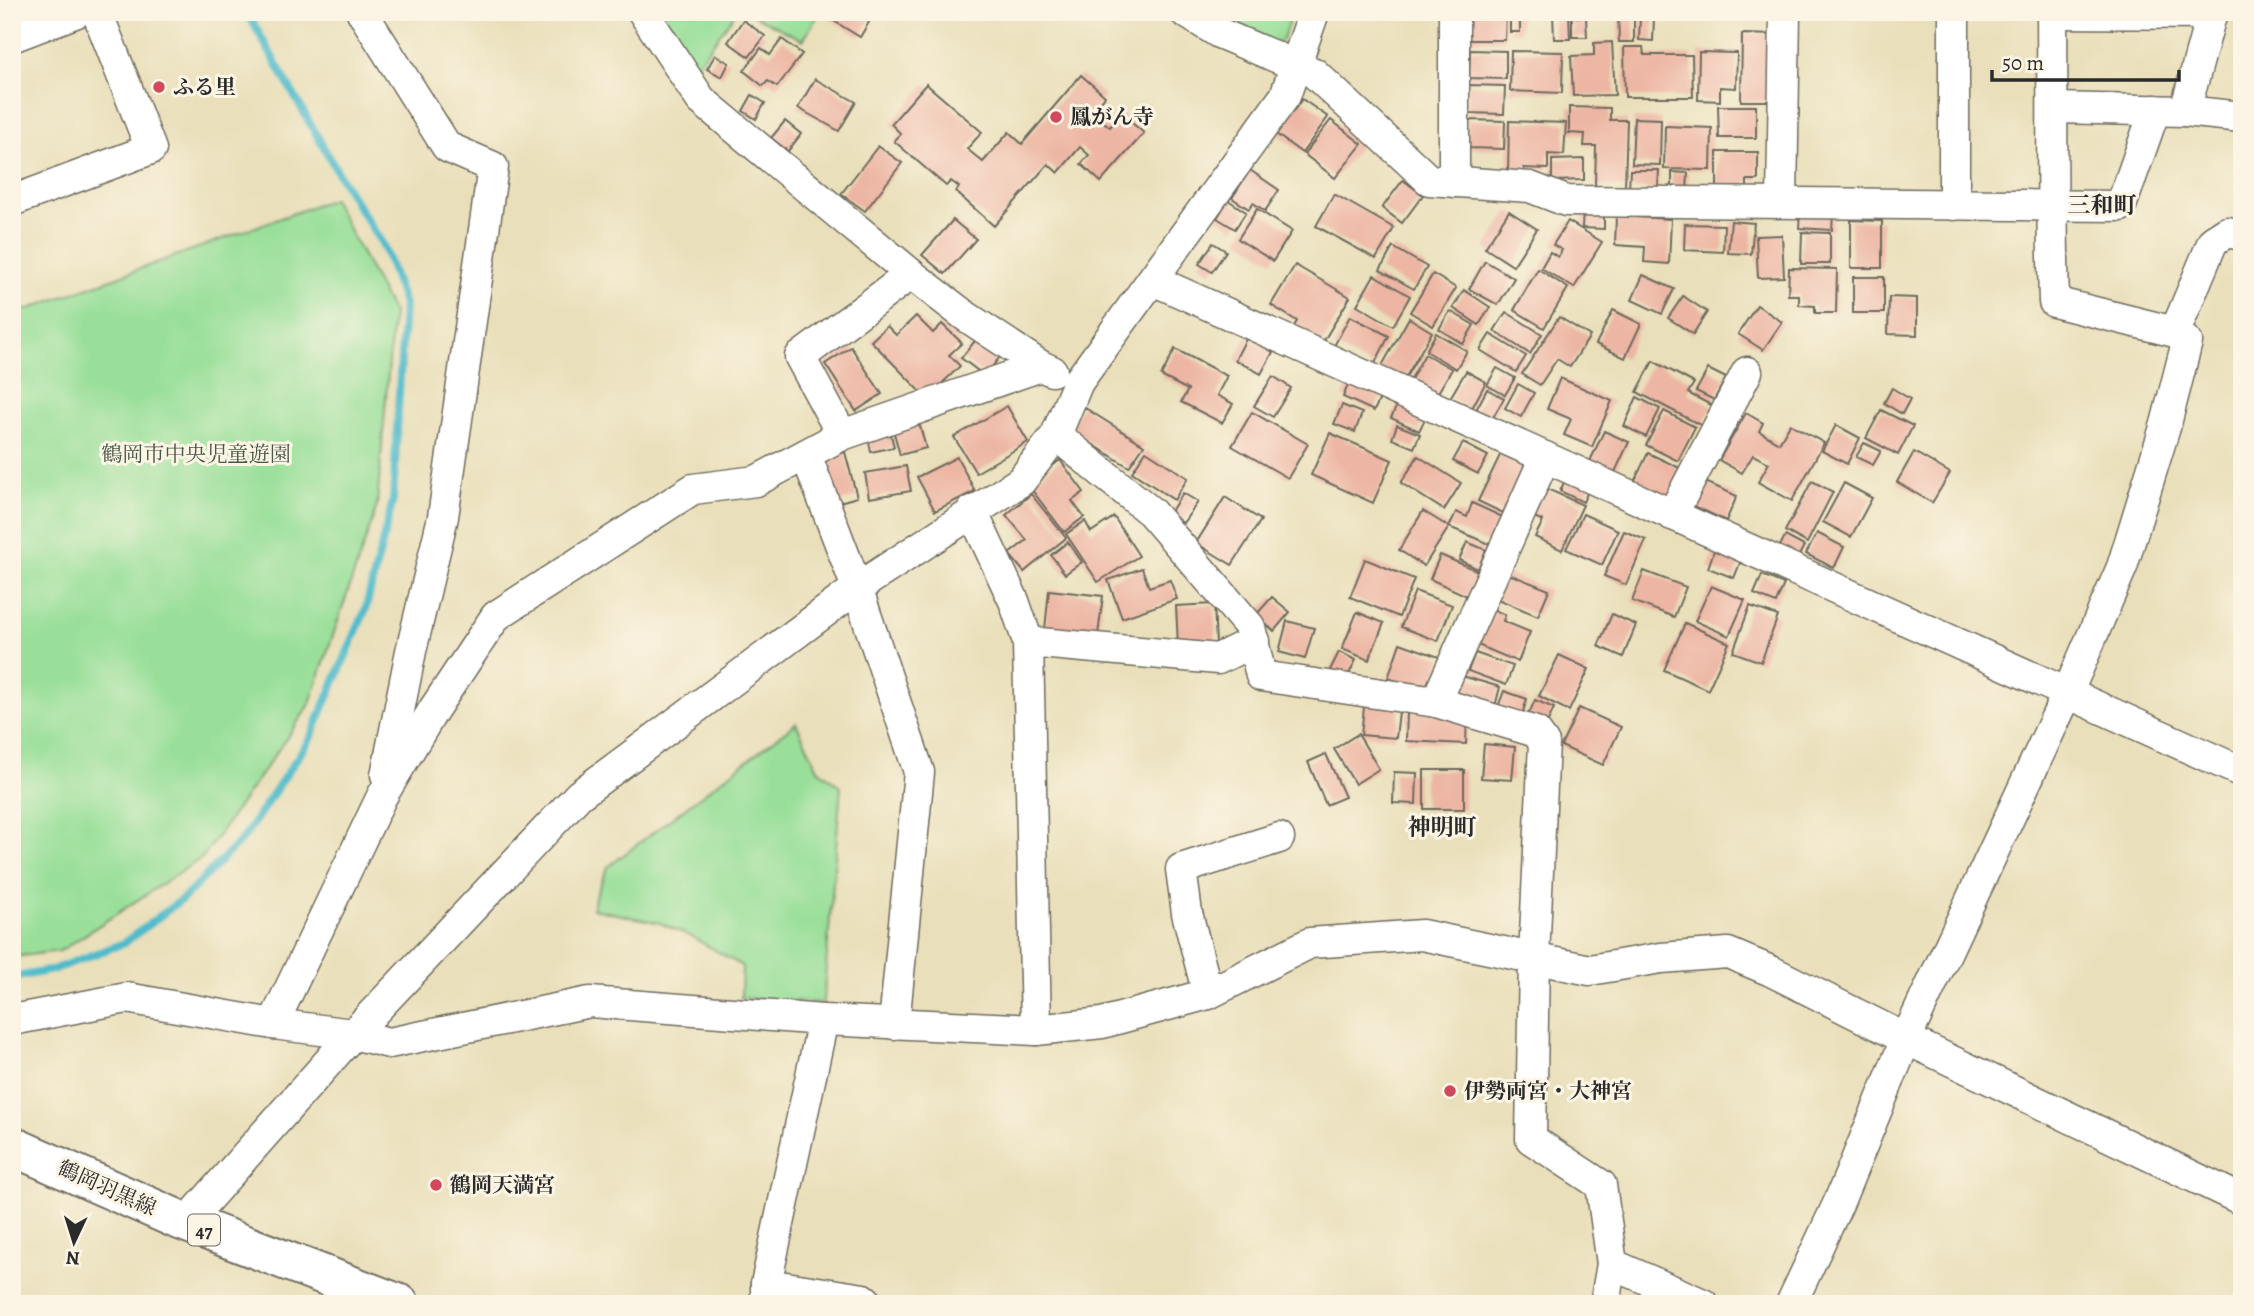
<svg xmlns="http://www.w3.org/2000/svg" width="2254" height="1316" viewBox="0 0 2254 1316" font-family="Alegreya,'Noto Serif JP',serif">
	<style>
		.green { fill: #99df99; stroke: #628562; stroke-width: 2 }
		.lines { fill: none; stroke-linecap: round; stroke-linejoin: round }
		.stream { stroke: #4fbbcb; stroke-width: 8 }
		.building { fill: #edb5a3 }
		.minor-casing { stroke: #6e6a5d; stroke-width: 33 }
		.major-casing { stroke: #6e6a5d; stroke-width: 42 }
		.minor { stroke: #fff; stroke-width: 30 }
		.major { stroke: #fff; stroke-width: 38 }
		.poi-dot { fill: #d1495b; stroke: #fcf5e5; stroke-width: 2.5 }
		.labels { text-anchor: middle; stroke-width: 6; stroke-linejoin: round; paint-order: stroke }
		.shield { fill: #fcf5e5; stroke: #6a6863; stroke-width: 2 }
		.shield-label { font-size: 19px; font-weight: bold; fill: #2b2b2b }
		.poi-label { font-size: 21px; font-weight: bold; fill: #2b2b2b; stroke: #fcf5e5; text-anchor: start }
		.park-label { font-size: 21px; fill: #465846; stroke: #fcf5e5 }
		.street-label { font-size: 21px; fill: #2b2b2b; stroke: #fcf5e5 }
		.neighbourhood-label { font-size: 23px; font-weight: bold; fill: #2b2b2b; stroke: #fcf5e5 }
	</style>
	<rect width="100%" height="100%" fill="#fcf5e5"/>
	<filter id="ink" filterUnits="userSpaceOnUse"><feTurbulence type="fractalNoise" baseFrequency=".0143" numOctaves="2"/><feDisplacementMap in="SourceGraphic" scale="14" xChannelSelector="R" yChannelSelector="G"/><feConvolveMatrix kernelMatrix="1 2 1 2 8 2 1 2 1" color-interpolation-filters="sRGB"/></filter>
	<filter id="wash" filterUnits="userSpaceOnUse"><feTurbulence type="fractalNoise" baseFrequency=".00686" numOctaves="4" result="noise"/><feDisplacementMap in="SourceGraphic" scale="28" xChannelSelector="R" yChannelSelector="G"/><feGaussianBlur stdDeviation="1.57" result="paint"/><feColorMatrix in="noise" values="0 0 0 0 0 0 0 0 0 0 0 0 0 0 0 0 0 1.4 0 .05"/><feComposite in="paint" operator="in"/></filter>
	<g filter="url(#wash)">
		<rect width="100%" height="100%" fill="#e9dfba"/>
		<g class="green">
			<path d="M656 12H736L695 68Z"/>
			<path d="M747 12H820L803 40Z"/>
			<path d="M1199 12H1292L1283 39 1273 45Z"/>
			<path d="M333 199 393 313 377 506 309 706 203 857 60 951 12 957V315Z"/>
			<path d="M796 723 818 769 841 787 823 1003 741 998 742 966 692 937 660 923 593 909 595 897 608 867Z"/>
		</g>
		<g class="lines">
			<path class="stream" d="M12 978 52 970 124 943 185 897 244 837 310 739 365 611 393 500 404 304 383 245 346 187 247 12"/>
		</g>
		<g id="blocks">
			<g class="building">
				<path d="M832 12H875L860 37 829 18Z"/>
				<path d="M1469 12H1506L1505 40H1468Z"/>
				<rect x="1510" y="12" width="10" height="20"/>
				<path d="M1553 13H1569L1570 39H1554Z"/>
				<path d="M1618 13H1634V42H1619Z"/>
				<path d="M1572 17H1586L1587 37H1572Z"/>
				<path d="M1640 18H1654L1653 41 1639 40Z"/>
				<path d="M743 20 765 36 749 57 728 42Z"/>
				<path d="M1742 34 1776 35 1775 101H1741Z"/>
				<path d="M782 39 802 54 777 87 768 81 763 86 744 71 761 48 770 55Z"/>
				<path d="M1612 42 1615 95 1573 96 1571 56 1594 55V43Z"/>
				<path d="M1624 47H1643L1644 55H1692L1693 97H1625Z"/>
				<path d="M1470 50 1506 51V79L1469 78Z"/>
				<path d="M1511 51 1563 52 1562 93 1510 91Z"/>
				<path d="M1699 52 1737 53 1736 88 1720 87V101L1698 100Z"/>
				<path d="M715 55 729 63 722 77 707 69Z"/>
				<path d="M1081 75 1105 96 1092 112 1110 127 1121 114 1144 133 1101 182 1081 164 1089 155 1080 147 1058 173 1048 164 994 226 956 192 959 187 951 181 946 186 894 141 901 134 891 124 926 84 982 132 967 149 983 162 1009 132 1022 144Z"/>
				<path d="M815 79 856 102 839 131 798 108Z"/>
				<path d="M1468 85 1505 86 1504 114 1467 113Z"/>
				<path d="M752 95 765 103 756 119 743 111Z"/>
				<path d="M1302 99 1328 117 1302 153 1276 134Z"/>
				<path d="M1718 106H1756V138H1719Z"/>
				<path d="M1569 107 1610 108V120H1627L1625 187 1595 186 1596 146H1584L1585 134 1569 133Z"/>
				<path d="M1634 118 1661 119 1660 165 1632 164Z"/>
				<path d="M1331 120 1362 144 1335 178 1304 154Z"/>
				<path d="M1468 120 1505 121 1504 149 1467 148Z"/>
				<path d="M785 121 801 134 788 151 771 138Z"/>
				<path d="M1509 121 1566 123 1564 155 1548 154V169L1524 168V176H1508Z"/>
				<path d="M1665 126 1712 128 1711 170 1664 169Z"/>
				<path d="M878 146 902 163 865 211 841 194Z"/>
				<path d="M1717 152H1758V180H1747V189H1717Z"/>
				<path d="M1584 159V180L1552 181V160Z"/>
				<path d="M1250 170 1279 190 1265 211 1253 203 1249 209 1232 198Z"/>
				<path d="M1630 170H1659L1658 189H1629Z"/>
				<path d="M1672 172 1688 173 1687 191 1672 190Z"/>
				<path d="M1403 180 1423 195 1402 223 1382 208Z"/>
				<path d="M1334 194 1394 228 1376 259 1316 226Z"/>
				<path d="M1228 200 1246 212 1235 229 1217 218Z"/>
				<path d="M1583 208 1604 209V229L1582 228Z"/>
				<path d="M1257 209 1292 231 1273 261 1238 239Z"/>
				<path d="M1509 211 1537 229 1513 266 1485 248Z"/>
				<path d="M1800 212 1833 214 1832 230 1799 228Z"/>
				<path d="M1616 216 1671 219 1669 264 1644 262 1645 247 1615 245Z"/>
				<path d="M953 220 976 239 945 274 922 255Z"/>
				<path d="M1851 220 1882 221V268H1851Z"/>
				<path d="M1568 221 1602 242 1574 288 1541 268 1550 252 1558 257 1562 250 1553 245Z"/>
				<path d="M1731 221 1754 223 1751 254 1728 253Z"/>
				<path d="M1685 224 1724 225 1723 252 1684 250Z"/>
				<path d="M1802 232 1830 233V264H1801Z"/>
				<path d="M1782 235 1784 277 1758 278 1756 236Z"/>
				<path d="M1213 243 1226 251 1212 272 1199 264Z"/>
				<path d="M1393 247 1427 267 1414 289 1380 270Z"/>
				<path d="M1485 261 1514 278 1498 305 1469 289Z"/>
				<path d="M1295 265 1350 297 1320 347 1292 330 1297 321 1271 305Z"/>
				<path d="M1789 268 1837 269 1836 313H1815V306L1799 305V295H1788Z"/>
				<path d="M1538 269 1568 288 1544 328 1514 310Z"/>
				<path d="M1433 274 1456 288 1433 326 1410 312Z"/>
				<path d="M1374 275 1410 296 1393 326 1357 305Z"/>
				<path d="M1643 275 1674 289 1662 314 1632 300Z"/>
				<rect x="1853" y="277" width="31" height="36"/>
				<path d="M1464 290 1490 307 1479 325 1453 308Z"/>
				<path d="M1683 296 1707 312 1693 334 1668 318Z"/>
				<path d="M1889 297 1917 298V335L1888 334Z"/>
				<path d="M1757 305 1782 322 1763 350 1738 334Z"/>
				<path d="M1613 310 1641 324 1625 358 1596 344Z"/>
				<path d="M1450 311 1474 325 1463 344 1439 329Z"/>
				<path d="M1506 312 1542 334 1530 354 1494 331Z"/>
				<path d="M916 316 933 333 942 324 962 343 949 355 960 366 927 398 871 341 887 326 896 335Z"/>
				<path d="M1350 316 1389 336 1373 367 1334 346Z"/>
				<path d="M1559 317 1590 336 1570 367 1557 359 1540 385 1522 374Z"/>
				<path d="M1409 318 1432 332 1403 382 1380 369Z"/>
				<path d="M1436 333 1467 351 1456 369 1426 351Z"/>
				<path d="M1490 334 1526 356 1516 372 1480 350Z"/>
				<path d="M979 336 1002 354 985 376 961 358Z"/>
				<path d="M1247 337 1273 352 1261 374 1235 360Z"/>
				<path d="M851 347 882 394 856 411 825 364Z"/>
				<path d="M1175 349 1227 376 1217 395 1233 404 1222 423 1181 402 1188 390 1161 376Z"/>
				<path d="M1425 354 1452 369 1436 396 1410 381Z"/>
				<path d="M1653 361 1694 383 1688 393 1713 406 1702 426 1637 392Z"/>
				<path d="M1497 368 1515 378 1505 395 1487 385Z"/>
				<path d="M1708 369 1726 378 1714 400 1696 391Z"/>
				<path d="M1466 371 1486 382 1471 410 1450 398Z"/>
				<path d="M1273 376 1291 388 1273 417 1254 406Z"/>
				<path d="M1560 378 1612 401 1592 447 1564 435 1571 419 1547 409Z"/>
				<path d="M1350 380 1382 394 1374 411 1343 397Z"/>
				<path d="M1518 384 1534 393 1521 417 1505 408Z"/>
				<path d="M1892 388 1910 399 1902 414 1884 403Z"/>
				<path d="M1487 389 1504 398 1491 421 1475 412Z"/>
				<path d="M1637 397 1660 409 1646 437 1624 426Z"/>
				<path d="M1399 401 1427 415 1419 431 1391 418Z"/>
				<path d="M1342 405 1362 413 1355 432 1334 424Z"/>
				<path d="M1007 406 1028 442 976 473 954 437Z"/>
				<path d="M1082 406 1144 445 1129 467 1068 429Z"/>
				<path d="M1881 410 1913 426 1898 455 1866 438Z"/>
				<path d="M1664 411 1695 427 1678 461 1646 445Z"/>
				<path d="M1252 412 1308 444 1288 478 1232 446Z"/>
				<path d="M1746 413 1763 423 1759 431 1779 443 1790 424 1824 443 1792 501 1758 482 1769 463 1753 455 1742 473 1719 460Z"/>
				<path d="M918 419 926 448 900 455 892 426Z"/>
				<path d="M1397 425 1420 434 1414 448 1392 439Z"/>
				<path d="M1836 425 1860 438 1847 464 1822 451Z"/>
				<path d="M889 427 894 447 871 452 867 432Z"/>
				<path d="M1604 431 1629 442 1615 472 1590 461Z"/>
				<path d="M1330 433 1392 460 1373 503 1311 475Z"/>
				<path d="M1463 443 1488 456 1478 474 1453 461Z"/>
				<path d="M1864 443 1881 451 1873 465 1856 457Z"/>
				<path d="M1146 451 1188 478 1174 500 1132 472Z"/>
				<path d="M1502 451 1532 466 1513 507 1507 504 1503 513 1478 501Z"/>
				<path d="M845 452 857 497 836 503 823 458Z"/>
				<path d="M1914 452 1950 473 1932 503 1897 482Z"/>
				<path d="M1648 453 1682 469 1668 500 1633 484Z"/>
				<path d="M1418 456 1461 483 1444 510 1401 483Z"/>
				<path d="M957 457 975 491 935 511 917 477Z"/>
				<path d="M1060 460 1084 492 1072 501 1084 517 1064 532 1028 485Z"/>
				<path d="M906 466 911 491 869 498 865 473Z"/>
				<path d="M1567 476 1590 487 1583 502 1560 491Z"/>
				<path d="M1701 480 1737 496 1726 521 1690 504Z"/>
				<path d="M1812 481 1833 492 1807 543 1785 531Z"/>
				<path d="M1844 483 1872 498 1851 537 1823 522Z"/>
				<path d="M1543 487 1583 505 1562 550 1535 537 1543 521 1530 515Z"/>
				<path d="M1183 493 1198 502 1183 523 1169 514Z"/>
				<path d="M1031 494 1066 538 1024 572 1009 554 1027 540 1006 515Z"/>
				<path d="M1225 497 1261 520 1232 565 1196 543Z"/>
				<path d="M1472 503 1507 519 1494 546 1449 527 1456 512 1467 517Z"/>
				<path d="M1423 511 1449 527 1424 566 1399 550Z"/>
				<path d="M1583 514 1618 530 1602 565 1566 549Z"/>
				<path d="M1114 517 1139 556 1098 582 1066 534 1085 521 1091 532Z"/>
				<path d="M1624 531 1646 540 1626 585 1604 576Z"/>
				<path d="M1817 533 1844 547 1834 568 1806 554Z"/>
				<path d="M1785 536 1804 546 1795 563 1776 554Z"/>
				<path d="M1068 542 1082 562 1065 574 1051 555Z"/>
				<path d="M1467 542 1486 550 1478 569 1459 560Z"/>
				<path d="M1715 548 1742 558 1734 578 1708 568Z"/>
				<path d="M1440 555 1478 571 1467 596 1430 579Z"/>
				<path d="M1365 559 1414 579 1399 617 1350 597Z"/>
				<path d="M1142 568 1149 587 1170 580 1177 599 1122 618 1108 580Z"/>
				<path d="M1499 570 1549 590 1538 616 1488 595Z"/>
				<path d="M1644 571 1686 587 1674 617 1632 601Z"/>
				<path d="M1762 575 1784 584 1776 603 1754 594Z"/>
				<path d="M1711 586 1745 600 1729 636 1695 621Z"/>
				<path d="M1049 590 1103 596 1098 635 1045 629Z"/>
				<path d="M1415 591 1452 605 1438 641 1401 627Z"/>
				<path d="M1272 597 1290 612 1274 631 1256 615Z"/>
				<path d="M1214 604 1216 644 1178 645 1176 606Z"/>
				<path d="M1750 606 1778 616 1761 662 1733 652Z"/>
				<path d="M1488 607 1505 615 1503 621 1530 632 1518 662 1473 643Z"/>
				<path d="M1357 612 1384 623 1369 660 1342 649Z"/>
				<path d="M1612 614 1636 625 1623 657 1598 646Z"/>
				<path d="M1287 621 1314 628 1305 659 1279 652Z"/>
				<path d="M1685 623 1729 643 1708 690 1664 670Z"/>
				<path d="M1400 643 1442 658 1430 692 1388 678Z"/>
				<path d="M1339 652 1356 660 1347 678 1330 670Z"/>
				<path d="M1475 653 1513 666 1506 685 1468 671Z"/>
				<path d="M1559 655 1589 669 1569 711 1539 696Z"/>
				<path d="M1462 676 1500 687 1495 707 1456 695Z"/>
				<path d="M1504 691 1527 699 1522 715 1498 707Z"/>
				<path d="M1365 698 1400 702 1396 738 1361 735Z"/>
				<path d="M1535 700 1554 708 1545 728 1526 720Z"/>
				<path d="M1579 708 1621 727 1603 765 1561 746Z"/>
				<path d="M1407 712 1467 715 1466 744 1406 741Z"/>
				<path d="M1358 734 1379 769 1355 784 1334 749Z"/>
				<path d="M1484 744 1515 747 1512 780 1481 778Z"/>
				<path d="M1326 754 1345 797 1326 805 1308 762Z"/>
				<rect x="1424" y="770" width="40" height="39"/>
				<path d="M1394 772 1417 773 1416 804 1393 803Z"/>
			</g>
		</g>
	</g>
	<g filter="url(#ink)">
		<use href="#blocks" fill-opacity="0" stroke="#6e6a5d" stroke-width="2"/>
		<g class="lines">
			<g class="minor-casing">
				<g id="minor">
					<path d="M362 12 447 147 493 167 443 517 411 651 386 775"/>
					<path d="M643 12 701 100 911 274 964 315 1041 366 1052 371"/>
					<path d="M1185 12 1219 33 1314 73 1429 180 1530 187 1566 201 2121 206 2155 110"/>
					<path d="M1454 12V182"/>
					<path d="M1954 12V205"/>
					<path d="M2052 13 2212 14"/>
					<path d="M12 37 77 12"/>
					<path d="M2054 108 2185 111 2242 117"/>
					<path d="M2185 111 2212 12"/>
					<path d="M12 201 151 149 97 12"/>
					<path d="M1782 202 1785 12"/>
					<path d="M1153 280 2242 772"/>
					<path d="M2175 332 2213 241 2227 232 2242 235"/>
					<path d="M842 435 800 357 911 274"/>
					<path d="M1056 435 1151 512 1250 627 1261 676 1436 702 1536 732 1544 743 1534 957 1531 1139 1601 1185 1612 1264 1605 1304"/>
					<path d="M806 455 857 588 919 772 894 1024"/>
					<path d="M972 511 1014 601 1028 642"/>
					<path d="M1672 515 1747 372"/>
					<path d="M1436 702 1545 457"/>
					<path d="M1208 994 1187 913 1181 869 1279 838"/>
					<path d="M12 1020 127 998 273 1024 353 1034 389 1043 590 1002 823 1020 1036 1030 1102 1023 1208 994 1310 943 1422 935 1590 970 1661 958 1728 953 1771 971 1906 1039 2242 1200"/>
					<path d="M273 1024 382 796 434 709 496 616 693 489 756 481 842 435 1041 366"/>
					<path d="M1036 1030 1028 642 1218 659 1254 641"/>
					<path d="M186 1223 353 1034 579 795 857 588 1021 481 1056 435 1078 382 1285 96 1314 12"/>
					<path d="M1612 1264 1703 1304"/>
					<path d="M766 1284 864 1299 869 1304"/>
					<path d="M766 1304V1284L823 1020"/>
					<path d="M1791 1304 1838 1204 1906 1039 2067 694 2122 567 2166 424 2187 342 2175 332 2054 302C2051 205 2053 109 2052 12"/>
				</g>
			</g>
			<g class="major-casing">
				<path id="major" d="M12 1146 177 1219 400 1304"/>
			</g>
			<use href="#minor" class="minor"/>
			<use href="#major" class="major"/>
		</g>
	</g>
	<g class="poi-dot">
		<circle cx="159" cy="87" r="7"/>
		<circle cx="1056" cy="117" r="7"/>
		<circle cx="1450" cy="1091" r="7"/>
		<circle cx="436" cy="1185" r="7"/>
	</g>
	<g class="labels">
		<rect class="shield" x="188" y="1214.5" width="32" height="31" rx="5"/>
		<g class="shield-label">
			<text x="204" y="1237">47</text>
		</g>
		<g class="poi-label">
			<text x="173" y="94">ふる里</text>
			<text x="1070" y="124">鳳がん寺</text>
			<text x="1464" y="1098">伊勢両宮・大神宮</text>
			<text x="450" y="1192">鶴岡天満宮</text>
		</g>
		<g class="park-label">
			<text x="196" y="461">鶴岡市中央児童遊園</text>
		</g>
		<g class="street-label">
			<text transform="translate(107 1188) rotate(24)" y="7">鶴岡羽黒線</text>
		</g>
		<g class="neighbourhood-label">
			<text x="2102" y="213">三和町</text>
			<text x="1442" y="835">神明町</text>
		</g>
	</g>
	<rect width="2254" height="1316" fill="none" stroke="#fcf5e5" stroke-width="42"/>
	<g transform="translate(74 1242) rotate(184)" stroke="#fcf5e5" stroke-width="5" paint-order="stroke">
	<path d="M0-5L12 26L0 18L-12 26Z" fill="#2b2b2b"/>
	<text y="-10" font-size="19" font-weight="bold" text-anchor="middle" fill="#2b2b2b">N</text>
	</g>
	<path d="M1992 70v10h187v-10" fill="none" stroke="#2b2b2b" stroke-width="3.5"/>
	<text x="2002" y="70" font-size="21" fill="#2b2b2b" stroke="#fcf5e5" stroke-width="5" paint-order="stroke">50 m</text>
</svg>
